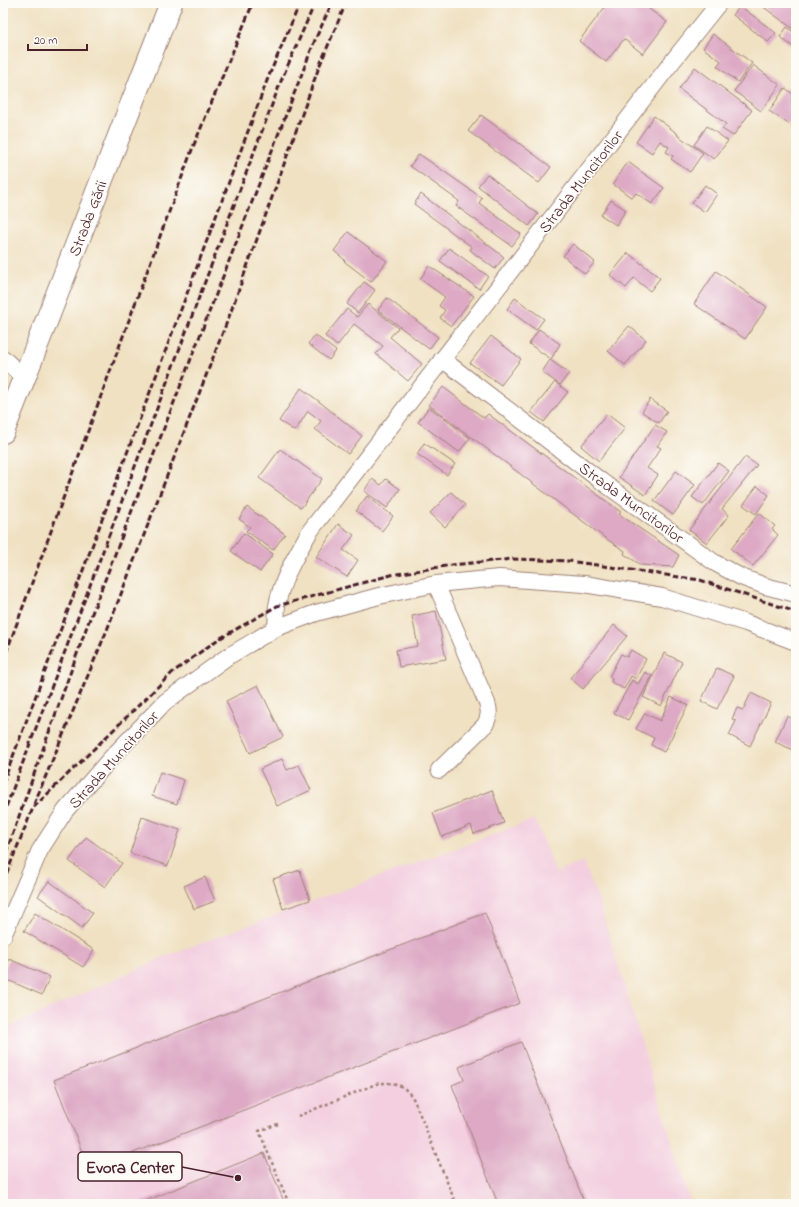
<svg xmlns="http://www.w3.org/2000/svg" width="799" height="1207" viewBox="0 0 799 1207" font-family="'Indie Flower',sans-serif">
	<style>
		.built { fill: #f3cfdf }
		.building { fill: #dda9c4 }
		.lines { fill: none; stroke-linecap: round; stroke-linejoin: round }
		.street-casing { stroke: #9d8076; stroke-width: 18 }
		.secondary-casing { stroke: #9d8076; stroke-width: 24 }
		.path { stroke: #9d8076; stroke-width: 2.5; stroke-dasharray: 3 3; stroke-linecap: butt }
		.street { stroke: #fff; stroke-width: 16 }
		.secondary { stroke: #fff; stroke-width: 22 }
		.rail { stroke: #4a1f2b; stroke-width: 3; stroke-dasharray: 6 3; stroke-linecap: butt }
		.labels { text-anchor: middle; stroke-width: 3.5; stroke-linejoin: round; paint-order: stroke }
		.street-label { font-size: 16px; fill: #4a1f2b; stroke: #fdfcf7 }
		.leader { fill: none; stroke: #4a1f2b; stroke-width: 1.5 }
		.callout-dot { fill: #4a1f2b; stroke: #fdfcf7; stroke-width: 1.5 }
		.callout { fill: #fdfcf7; stroke: #4a1f2b; stroke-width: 1.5 }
		.callout-label { font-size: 17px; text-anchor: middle; font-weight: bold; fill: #4a1f2b }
	</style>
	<rect width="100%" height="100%" fill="#fdfcf7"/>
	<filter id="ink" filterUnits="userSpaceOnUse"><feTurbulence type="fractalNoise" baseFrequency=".025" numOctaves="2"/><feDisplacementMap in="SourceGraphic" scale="8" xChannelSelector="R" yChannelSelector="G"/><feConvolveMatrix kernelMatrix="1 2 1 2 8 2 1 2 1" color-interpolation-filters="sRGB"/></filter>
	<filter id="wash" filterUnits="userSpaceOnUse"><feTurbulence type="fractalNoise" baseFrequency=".012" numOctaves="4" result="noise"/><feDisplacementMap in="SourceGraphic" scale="16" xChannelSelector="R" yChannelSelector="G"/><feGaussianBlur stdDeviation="0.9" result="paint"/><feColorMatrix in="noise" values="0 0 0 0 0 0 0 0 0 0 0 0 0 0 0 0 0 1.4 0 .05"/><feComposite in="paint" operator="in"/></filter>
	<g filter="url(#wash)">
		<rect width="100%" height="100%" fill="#f0e1c2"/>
		<path class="built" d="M535 819 556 873 583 861 598 899 691 1204H3V1021L11 1026 171 954Z"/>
		<g id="blocks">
			<g class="building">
				<path d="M608 3H654L649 9 667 22 643 54 624 39 606 62 579 41Z"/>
				<path d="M758 3H786L796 11V31Z"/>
				<path d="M740 6 776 33 768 42 733 15Z"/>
				<path d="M787 27 796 34V49L780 37Z"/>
				<path d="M713 34 752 63 738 82 717 66 721 61 703 48Z"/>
				<path d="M753 65 780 85 761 111 734 91Z"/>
				<path d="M695 67 752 110 733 136 722 129 726 124 679 89Z"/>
				<path d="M785 88 796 96V129L769 111Z"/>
				<path d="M481 115 551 167 539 183 468 131Z"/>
				<path d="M654 116 678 134 677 135 703 153 690 172 671 159 673 156 666 152 669 147 660 141 652 153 636 142Z"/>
				<path d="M707 126 728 141 714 159 694 145Z"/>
				<path d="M419 154 482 198 479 203 521 234 512 246 456 206 459 201 410 166Z"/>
				<path d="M628 162 664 188 652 204 636 193 632 198 613 184Z"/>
				<path d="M487 174 538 214 529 226 478 186Z"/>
				<path d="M705 185 717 194 705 212 692 203Z"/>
				<path d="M421 194 504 257 495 269 470 250 472 247 414 204Z"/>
				<path d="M611 200 626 210 616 225 601 215Z"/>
				<path d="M348 232 387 261 371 282 344 261 345 260 334 251Z"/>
				<path d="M573 244 595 262 585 274 563 256Z"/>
				<path d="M449 248 488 276 479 289 440 261Z"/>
				<path d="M628 253 660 278 650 291 634 278 626 288 610 275Z"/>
				<path d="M429 266 474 296 451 326 440 318 445 310 439 306 445 297 420 279Z"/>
				<path d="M716 271 767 307 745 339 694 304Z"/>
				<path d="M364 282 375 290 358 313 347 304Z"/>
				<path d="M387 298 438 337 429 349 378 310Z"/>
				<path d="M515 298 544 319 536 330 507 309Z"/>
				<path d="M368 304 398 328 390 337 422 364 408 381 376 354 383 346 354 324 337 346 325 336 347 309 357 317Z"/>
				<path d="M629 326 646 340 625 365 608 351Z"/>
				<path d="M539 329 560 344 551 359 529 344Z"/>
				<path d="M315 335 336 351 329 360 308 344Z"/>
				<path d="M491 336 521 359 501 385 470 363Z"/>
				<path d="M550 360 569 373 560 385 542 372Z"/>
				<path d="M555 382 568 392 544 422 531 412Z"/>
				<path d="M443 387 484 418 488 414 621 512 619 514 639 528 679 555 673 567 641 565 624 554 625 551 605 538 429 405Z"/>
				<path d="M301 388 316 399 362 436 348 454 315 429 321 421 308 411 295 431 279 421Z"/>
				<path d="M650 399 667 411 659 423 642 412Z"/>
				<path d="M429 407 470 438 459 452 418 422Z"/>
				<path d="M607 414 625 428 599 461 581 446Z"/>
				<path d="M655 425 667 432 657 446 661 448 647 468 658 475 645 495 619 477Z"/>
				<path d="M424 443 455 464 447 475 417 454Z"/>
				<path d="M280 449 322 479 301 508 259 478Z"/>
				<path d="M745 457 757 465 722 509 729 515 707 543 689 530Z"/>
				<path d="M718 463 729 471 703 505 692 497Z"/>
				<path d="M676 471 695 485 673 515 654 501Z"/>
				<path d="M372 479 381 485 386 479 400 489 387 508 364 491Z"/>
				<path d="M757 486 769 495 756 514 743 505Z"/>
				<path d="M451 492 465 505 445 527 430 513Z"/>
				<path d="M367 496 393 516 382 531 356 511Z"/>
				<path d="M247 507 285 534 273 550 246 531 250 527 239 519Z"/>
				<path d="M759 513 775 526 772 529 778 535 753 566 731 549Z"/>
				<path d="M338 524 354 535 343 550 358 560 347 577 316 557Z"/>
				<path d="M244 533 273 554 260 572 231 551Z"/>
				<path d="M436 611 446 659 399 667 396 650 418 646 412 616Z"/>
				<path d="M614 625 627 636 583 689 570 678Z"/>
				<path d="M631 650 646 659 636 679 631 676 624 689 611 682 612 679 609 677 621 654 627 657Z"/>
				<path d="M664 653 682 662 661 706 643 697Z"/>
				<path d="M717 668 734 676 717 709 701 701Z"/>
				<path d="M645 672 652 676 628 720 614 713 632 680 638 684Z"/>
				<path d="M258 685 283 737 250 753 226 701Z"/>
				<path d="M751 693 771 703 750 746 729 735 736 721 732 719 737 708 743 710Z"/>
				<path d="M671 697 688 705 664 752 651 745 654 738 636 729 645 713 660 721Z"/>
				<path d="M787 716 795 720 796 718V751L775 742Z"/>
				<path d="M282 759 287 770 299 765 311 790 277 806 260 769Z"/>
				<path d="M160 772 184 780 177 804 152 796Z"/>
				<path d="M492 790 504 823 474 834 471 825 442 837 433 813Z"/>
				<path d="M142 817 180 830 168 866 130 853Z"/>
				<path d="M86 837 122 863 105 887 69 861Z"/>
				<path d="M300 870 310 900 283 909 273 879Z"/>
				<path d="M205 877 215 901 194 909 184 886Z"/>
				<path d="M49 881 93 913 82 928 38 896Z"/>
				<path d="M35 913 94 950 83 967 24 931Z"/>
				<path d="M485 913 520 1003 89 1170 54 1080Z"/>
				<path d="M9 959 50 977 42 995 3 978V973Z"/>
				<path d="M521 1042 585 1204H498L452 1085 464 1080 459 1067Z"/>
				<path d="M264 1153 285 1204H138Z"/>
			</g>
		</g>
	</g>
	<g filter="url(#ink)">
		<use href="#blocks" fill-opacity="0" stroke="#9d8076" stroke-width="1"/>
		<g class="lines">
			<g class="street-casing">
				<g id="street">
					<path d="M3 358 24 378"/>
					<path d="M442 359 601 481 715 563 741 577 765 586 796 594"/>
					<path d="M436 584 487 703C490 712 489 717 485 725L439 770"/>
					<path d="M276 628C277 621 276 613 277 606 281 580 297 554 310 531L668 67 719 3"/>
					<path d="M3 936 40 850 65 811 110 759 165 702 227 657 276 628 316 613 379 596 436 584 499 578 584 584 662 597 746 623 796 642"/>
				</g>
			</g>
			<g class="secondary-casing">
				<path id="secondary" d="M3 432 171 3"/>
			</g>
			<g class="path">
				<path d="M298 1116 376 1084C394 1081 404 1084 414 1100L456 1204"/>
				<path d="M278 1124 259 1131 289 1204"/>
			</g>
			<use href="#street" class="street"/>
			<use href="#secondary" class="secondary"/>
			<g class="rail">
				<path d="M3 661 193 147 253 3"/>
				<path d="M3 783 268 78 300 3"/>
				<path d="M34 804 107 630 230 314 319 67 346 3"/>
				<path d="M3 815 281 81 315 3"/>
				<path d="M3 861 87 626 315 40 332 3"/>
				<path d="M3 882 33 808 173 672 217 640 277 606 391 575 451 565 513 559 569 561 700 580 796 612"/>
			</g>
		</g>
	</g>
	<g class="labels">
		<g class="street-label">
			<text transform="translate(580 181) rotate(-52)" y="6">Strada Muncitorilor</text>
			<text transform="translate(87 218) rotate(-69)" y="6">Strada Gării</text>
			<text transform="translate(632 502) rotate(36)" y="6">Strada Muncitorilor</text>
			<text transform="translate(113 759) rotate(-48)" y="6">Strada Muncitorilor</text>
		</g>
	</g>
	<path class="leader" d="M238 1178L182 1167"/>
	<circle class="callout-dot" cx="238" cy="1178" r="4"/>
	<rect class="callout" x="78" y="1152" width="104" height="29" rx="4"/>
	<g class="callout-label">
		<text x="130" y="1173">Evora Center</text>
	</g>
	<rect width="799" height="1207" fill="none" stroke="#fdfcf7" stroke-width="16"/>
	<path d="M28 44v6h59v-6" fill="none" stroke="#4a1f2b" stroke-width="2"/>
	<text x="34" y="44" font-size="12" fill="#4a1f2b" stroke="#fdfcf7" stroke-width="3" paint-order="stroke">20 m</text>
</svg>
